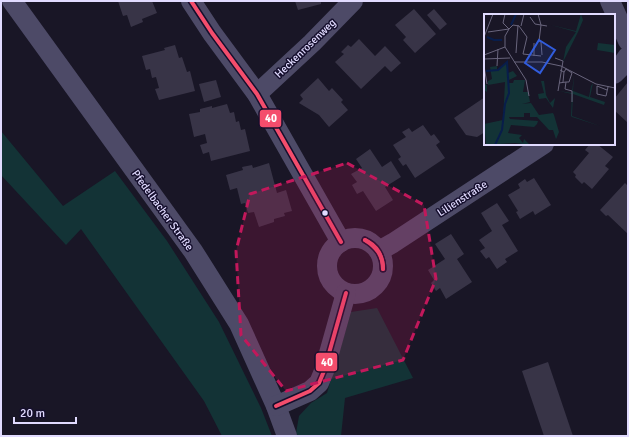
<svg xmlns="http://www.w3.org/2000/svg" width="629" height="437" viewBox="0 0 629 437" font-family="Signika,sans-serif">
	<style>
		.green { fill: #133336 }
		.building { fill: #383447 }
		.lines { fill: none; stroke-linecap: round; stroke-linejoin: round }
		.minor { stroke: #4d4a67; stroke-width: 20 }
		.bus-1-casing { stroke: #150f2d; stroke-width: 7 }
		.bus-1 { stroke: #f44d6c; stroke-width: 4 }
		.marked { fill: #c2185b; fill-opacity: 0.2; stroke: #c2185b; stroke-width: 3; stroke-dasharray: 8 5; stroke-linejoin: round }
		.bus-dot { fill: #e1dbff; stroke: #150f2d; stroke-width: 1.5 }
		.labels { text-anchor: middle; stroke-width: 3; stroke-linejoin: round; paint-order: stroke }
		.street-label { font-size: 11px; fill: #e1dbff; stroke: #150f2d }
		.inset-river { fill: none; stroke: #081d4b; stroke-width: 2 }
		.inset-road { fill: none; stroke: #69657d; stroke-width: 1 }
		.view { fill: #315cdc; fill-opacity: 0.15; stroke: #315cdc; stroke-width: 2 }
		.inset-edge { fill: none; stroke: #e1dbff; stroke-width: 2 }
		.line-badge { stroke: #150f2d; stroke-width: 1.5 }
		.badge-label { font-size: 11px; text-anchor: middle; font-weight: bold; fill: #fff }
	</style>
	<rect width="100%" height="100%" fill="#191626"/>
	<g class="green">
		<path d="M1 131 63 206 115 171 167 241 219 322 261 408 272 436H222L204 401 81 229 66 245 1 175Z"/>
		<path d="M377 308 413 378 345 398 341 436H298L296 433 299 416 311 403 327 393 351 312Z"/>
	</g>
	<g class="building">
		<path d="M118 1H152L157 13 142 19 143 22 131 27 127 15 123 16Z"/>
		<path d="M295 1H321V4L298 10Z"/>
		<path d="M414 9 436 34 415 53 403 40 406 37 395 25Z"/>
		<path d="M434 9 447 24 440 30 427 15Z"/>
		<path d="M359 39 375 56 385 46 401 63 391 72 385 66 361 89 335 62 344 54 341 52 348 45 351 47Z"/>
		<path d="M175 45 179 58 182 57 187 72 190 71 195 91 159 100 155 89 159 88 156 77 152 78 150 69 146 70 142 56 165 50 164 48Z"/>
		<path d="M318 78 329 91 332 88 343 100 341 102 348 110 329 127 319 115 299 103 303 99 300 95Z"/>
		<path d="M216 80 221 97 204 102 199 84Z"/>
		<path d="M628 82V123L614 110V99Z"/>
		<path d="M485 97V132L477 137 466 135 454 118Z"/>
		<path d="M227 104 230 113 234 112 236 122 239 121 241 130 245 129 250 151 211 161 209 152 203 154 200 145 207 143 205 134 194 137 189 114 200 112V109L212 106V108Z"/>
		<path d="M423 125 431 136 434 134 440 142 436 145 445 158 415 178 406 164 403 166 398 159 401 157 393 145 406 137 402 132 409 128 412 132Z"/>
		<path d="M590 144H597L613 157 605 166 609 169 592 189 584 182 582 184 575 177 576 175 573 172 589 153 585 150Z"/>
		<path d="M370 149 382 167 391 161 401 177 385 187 393 200 376 211 363 191 357 194 352 185 357 182 351 174 362 168 356 159Z"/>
		<path d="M269 163 277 193 286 190 292 211 284 213 285 216 274 219V222L259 227 254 212 248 213 245 203 241 204 237 188 230 190 226 175 243 170 242 167 252 165 253 168Z"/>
		<path d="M534 178 551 205 535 215 533 211 520 219 516 212 518 211 508 195 520 188 518 184 525 179 527 182Z"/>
		<path d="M625 183 628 186V234L608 215 606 216 600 210Z"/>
		<path d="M497 203 509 221 502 225 518 251 505 259 507 262 497 269 489 257 486 259 480 251 485 248 479 240 492 231 481 213Z"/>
		<path d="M451 234 464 254 457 259 472 282 446 299 440 288 436 291 431 283 434 280 428 270 445 259 435 244Z"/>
		<path d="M548 362 573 436H544L522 371Z"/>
	</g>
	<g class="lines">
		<g class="minor">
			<path d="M12 1 193 251 239 324 276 406 287 436"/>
			<path d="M191 1 212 33 257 94 341 242"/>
			<path d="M610 1 628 41"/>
			<path d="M614 74 619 69 628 56"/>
			<path d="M257 94 312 43 353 1"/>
			<circle cx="355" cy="266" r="28"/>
			<path d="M379 251 393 243 544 144"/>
			<path d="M276 406 310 391 319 383 324 371 346 293"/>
		</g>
		<g class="bus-1-casing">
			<g id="bus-1">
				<path d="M191 1 212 33 257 94 341 242"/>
				<path d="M365 240C377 245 383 256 383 269"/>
				<path d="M365 240C376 247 383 255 383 269"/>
				<path d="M276 406 310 391 319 383 324 371 346 293"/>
			</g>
		</g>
		<use href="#bus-1" class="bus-1"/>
	</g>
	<path class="marked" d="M347 163 424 205 436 279 403 360 286 391 241 335 236 251 250 194Z"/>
	<circle class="bus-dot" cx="325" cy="213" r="3.5"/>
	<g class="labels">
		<g class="street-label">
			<text transform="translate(305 48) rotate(-44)" y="4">Heckenrosenweg</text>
			<text transform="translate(462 198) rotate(-33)" y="4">Lilienstraße</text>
			<text transform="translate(163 210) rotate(54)" y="4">Pfedelbacher Straße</text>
		</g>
	</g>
	<g transform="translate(484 14)">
		<rect width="131" height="131" fill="#191626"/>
		<path d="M97 0 99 6 94 18 79 48 82 33 92 18 67 11 92 17ZM114 29 131 31V39L113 36ZM22 49 24 59 29 57 33 62 25 66V69H29L30 66H41L39 78H44L46 88 38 90 47 89 55 101 69 99 70 101 75 118 70 130 78 131 70 130 72 125 69 116H65L53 103H46V99H40V103H25L26 105 54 107 53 110 50 113 27 111 24 119 38 121 35 124 39 129 40 125 46 131 31 129 2 131 0 108 3 78 0 76V70L3 71V78L0 110 19 106 21 68 4 71V67L8 65 6 53 13 52V56ZM90 60 89 77 105 83 107 72 109 69 106 83 121 88 120 91 89 80 88 102 116 112 88 103 87 102 88 80 75 77 88 79ZM57 67H60L62 81 66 89 71 84 69 94 62 84 55 85 54 80 60 79Z" fill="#133336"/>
		<path class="inset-river" d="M27 11 32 0M3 23 10 26H18M2 57 14 56 23 48 25 79 21 90 18 116 11 131"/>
		<path class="inset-road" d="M21 0 19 9 25 15M54 0 57 11 55 27 57 28 58 41M46 3 51 10 63 12M37 12 40 0M4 18 25 15M0 23 9 0M50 29V42M21 33V22L25 15 29 11 35 12 43 23 39 40 57 42M21 33 42 66 45 82M32 39 34 11M0 41 21 33M71 44 79 47 74 77M0 45 26 44M30 48H58L77 52 112 70 131 74M0 52 3 70M13 52 14 35M76 56 80 58 79 68M80 58 82 55 88 59 85 68H82M75 69 82 68 81 75 88 77V88M123 76 113 72V80L122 82 124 73V72"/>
		<path class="view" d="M55 26 71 36 56 59 41 49Z"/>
		<rect width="131" height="131" class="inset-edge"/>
	</g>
	<g class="line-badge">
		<rect x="259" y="109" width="23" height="19" rx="4" fill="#f44d6c"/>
		<rect x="315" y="352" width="23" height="20" rx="4" fill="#f44d6c"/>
	</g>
	<g class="badge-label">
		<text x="271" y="122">40</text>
		<text x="327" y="366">40</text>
	</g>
	<rect width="629" height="437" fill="none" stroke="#e1dbff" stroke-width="4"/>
	<path d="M14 417v6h62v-6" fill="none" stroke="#e1dbff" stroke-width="2"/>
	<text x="20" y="417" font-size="12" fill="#e1dbff" stroke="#150f2d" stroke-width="3" paint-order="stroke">20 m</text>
</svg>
